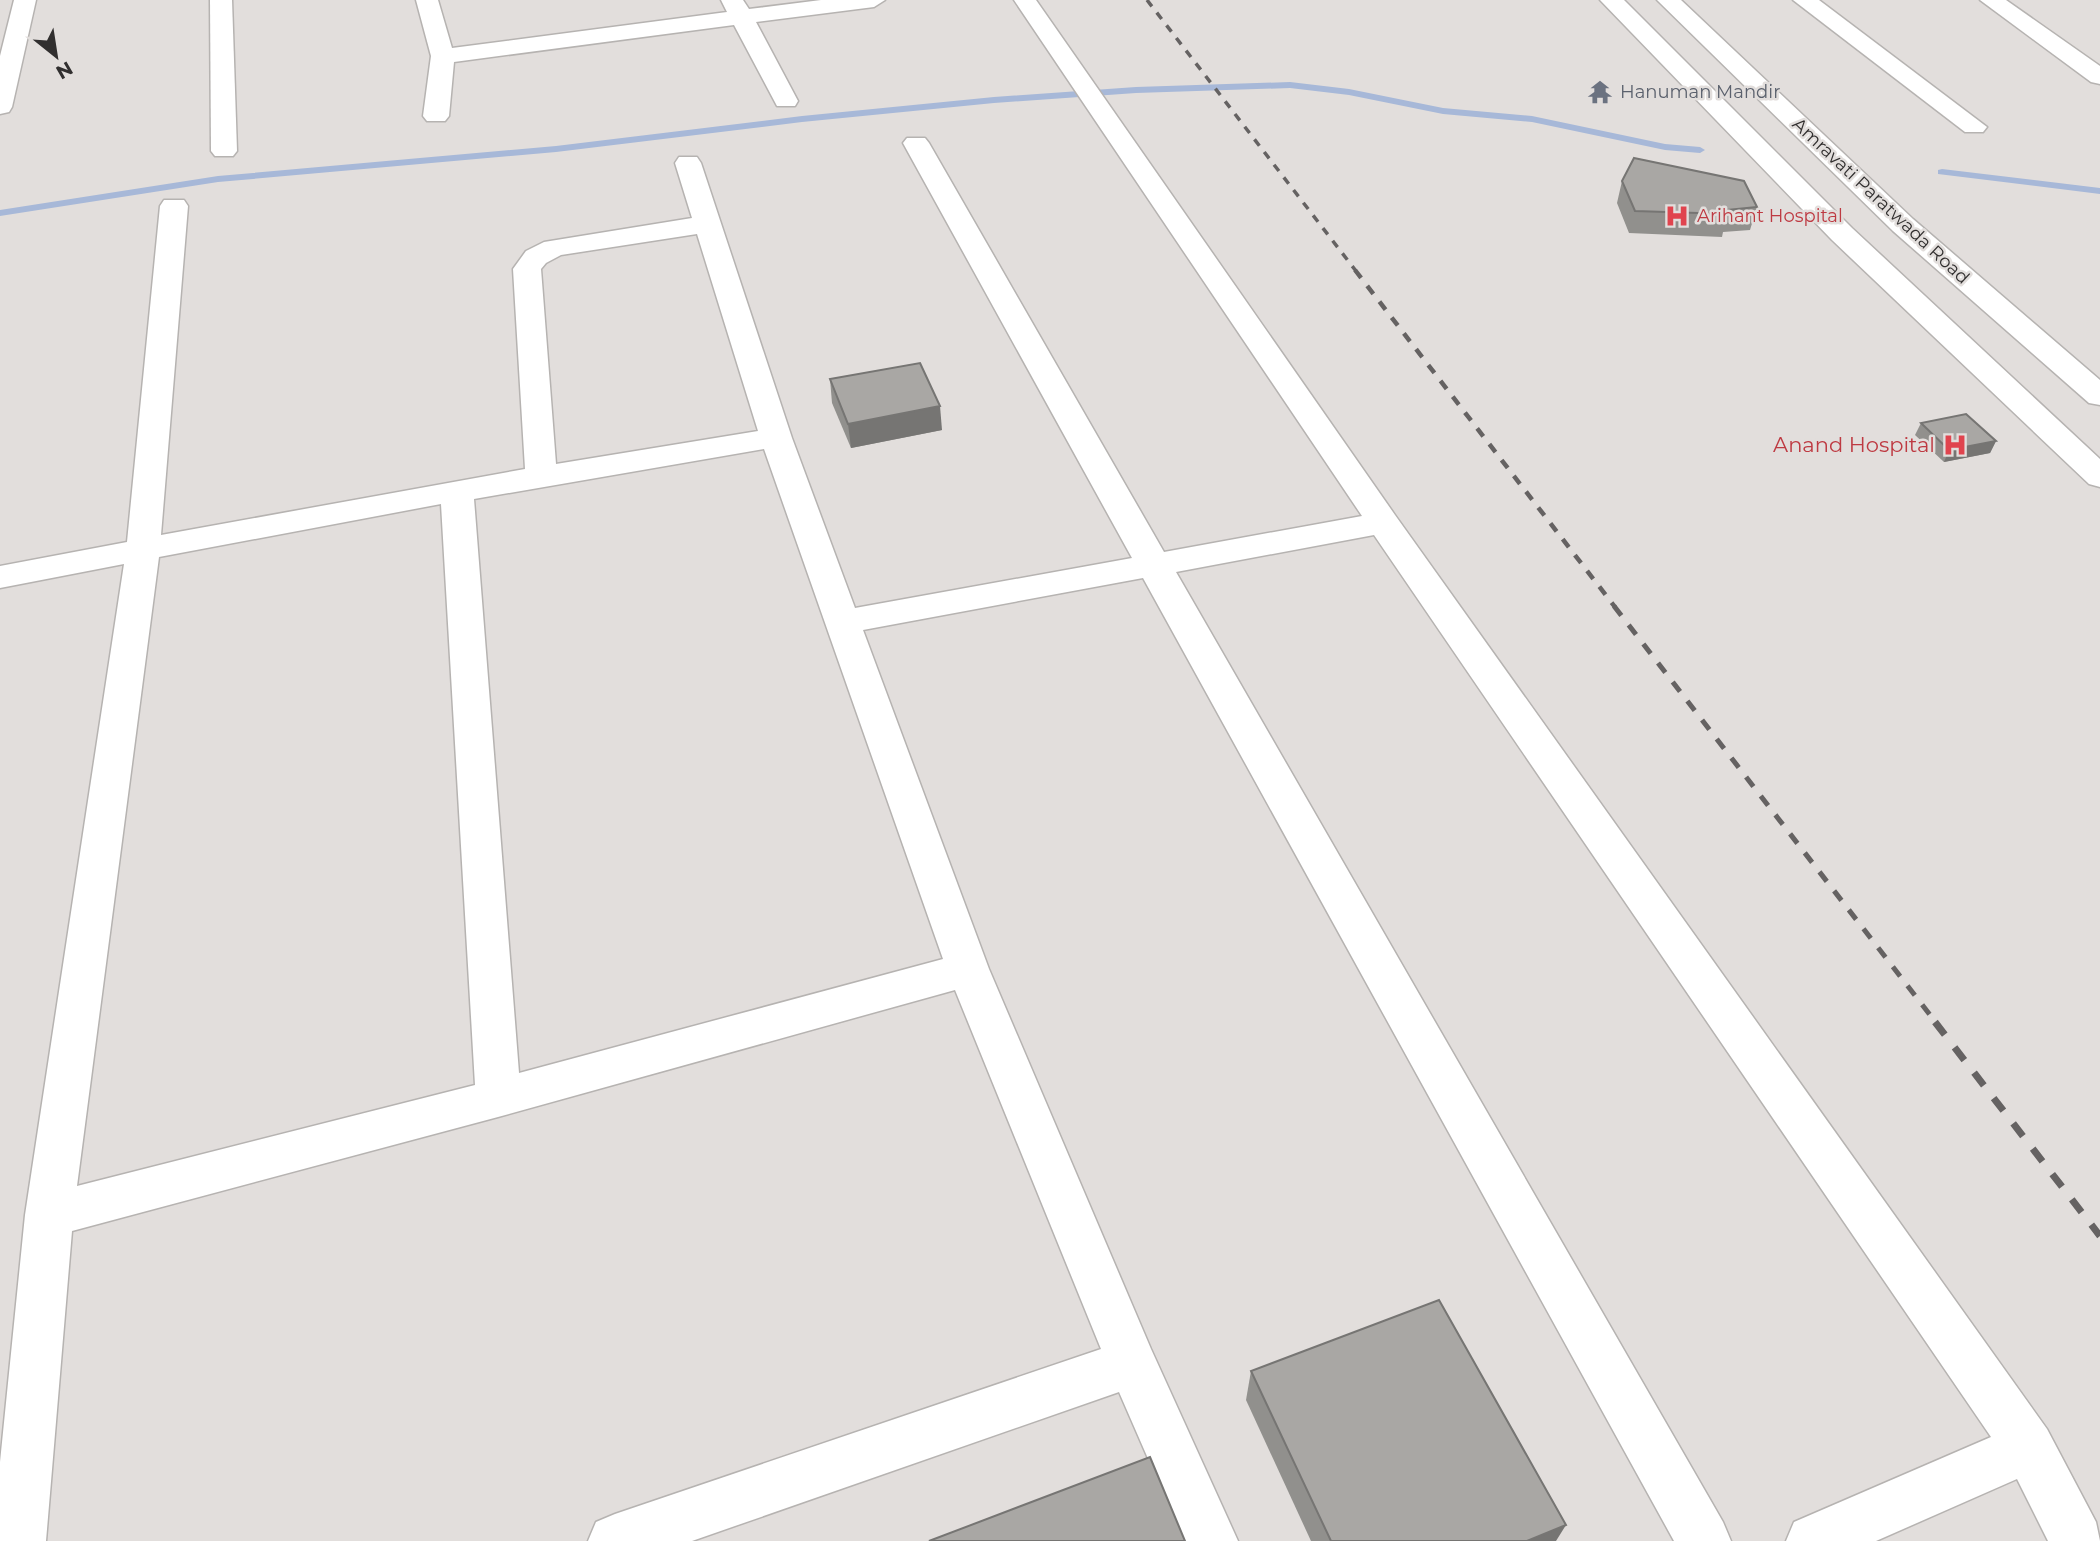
<svg xmlns="http://www.w3.org/2000/svg" width="2100" height="1541" viewBox="0 0 2100 1541" font-family="Montserrat,sans-serif">
	<style>
		.lines { fill: none; stroke-linecap: round; stroke-linejoin: round }
		.stream { fill: #a7b8d8; fill-rule: evenodd }
		.minor-casing { stroke: #b6b3b1; stroke-width: 3 }
		.primary-casing { stroke: #b6b3b1; stroke-width: 3 }
		.minor { fill: #fff; fill-rule: evenodd }
		.primary { fill: #fff; fill-rule: evenodd }
		.rail-far3 { stroke: #656262; stroke-width: 3.5; stroke-dasharray: 8 8; stroke-linecap: butt }
		.rail-far2 { stroke: #656262; stroke-width: 4.5; stroke-dasharray: 10 10; stroke-linecap: butt }
		.rail-far1 { stroke: #656262; stroke-width: 5; stroke-dasharray: 12 12; stroke-linecap: butt }
		.rail { stroke: #656262; stroke-width: 7; stroke-dasharray: 16 16; stroke-linecap: butt }
		.wall { fill: #91908d }
		.shaded-wall { fill: #767573 }
		.building { fill: #a9a7a4; stroke: #767573; stroke-width: 2 }
		.labels { text-anchor: middle; stroke-width: 5; stroke-linejoin: round; paint-order: stroke }
		.far-worship-label { font-size: 18px; fill: #5b616d; stroke: #e2dedc; text-anchor: start }
		.far-street-label { font-size: 18px; fill: #312f2f; stroke: #e2dedc }
		.far-health-label { font-size: 18px; fill: #be3a42; stroke: #e2dedc; text-anchor: start }
		.health-label { font-size: 21px; fill: #be3a42; stroke: #e2dedc; text-anchor: end }
	</style>
	<rect width="100%" height="100%" fill="#e2dedc"/>
	<g class="lines">
		<g class="stream">
			<path d="M1290 82 1349 89 1443 108 1532 116 1665 144 1700 147 1705 150 1700 153 1665 150 1532 122 1443 114 1349 95 1290 88 1136 93 994 103 802 122 556 152 218 182 0 216V210L218 176 556 146 802 116 994 97 1136 87Z"/>
			<path d="M1942 169 2100 188V194L1938 174V170Z"/>
		</g>
		<g class="minor-casing">
			<g id="minor">
				<path d="M14 0H36L12 107 9 112 0 114V56Z"/>
				<path d="M210 0H232L237 151 233 156H215L211 151Z"/>
				<path d="M416 0H438L452 48 727 12 721 0H743L749 9 821 0H885L874 7 756 22 798 101 795 106H777L734 25 454 62 449 116 445 121H427L423 116 431 56Z"/>
				<path d="M1014 0H1036L1395 515 2047 1429 2096 1522 2100 1541H2048L2017 1479 1876 1541H1786L1794 1522 1991 1437 1374 535 1176 572 1723 1522 1731 1541H1674L1143 578 863 630 989 969 1151 1349 1238 1541H1184L1119 1392 692 1541H588L596 1522 615 1514 1101 1349 955 990 498 1117 72 1231 46 1541H0V1462L25 1215 124 564 0 588V566L127 542 160 206 164 200H184L188 206 161 535 525 469 513 269 526 251 544 242 692 218 675 163 679 157H697L701 163 792 438 855 608 1132 558 903 143 907 138H925L929 143 1164 552 1362 516ZM697 234 758 431 556 464 541 269 546 263 561 255ZM764 449 943 959 519 1073 474 499ZM441 504 475 1085 77 1186 159 557Z"/>
				<path d="M1793 0H1819L1987 127 1983 132H1965Z"/>
				<path d="M1980 0H2006L2100 66V84L2091 82Z"/>
			</g>
		</g>
		<g class="primary-casing">
			<g id="primary">
				<path d="M1600 0H1624L1852 228 2100 459V487L2089 484 1832 240Z"/>
				<path d="M1657 0H1681L1913 219 2100 380V405L2089 403 1893 231Z"/>
			</g>
		</g>
		<use href="#minor" class="minor"/>
		<use href="#primary" class="primary"/>
		<path class="rail-far3" d="M1147 0 1356 271"/>
		<path class="rail-far2" d="M1355 270 1615 607"/>
		<path class="rail-far1" d="M1614 606 1937 1024"/>
		<path class="rail" d="M1935 1022 2100 1236"/>
	</g>
	<g class="wall">
		<path d="M1622 181 1757 207 1750 230 1723 232 1722 237 1629 233 1617 203Z"/>
		<path d="M830 379 942 430 851 448 832 403Z"/>
		<path d="M1921 423 1996 441 1990 453 1944 462 1915 435Z"/>
		<path d="M1251 1371 1556 1541H1311L1246 1400Z"/>
	</g>
	<g class="shaded-wall">
		<path d="M940 406 942 430 851 448 848 424Z"/>
		<path d="M1996 441 1990 453 1944 462 1949 450Z"/>
		<path d="M1566 1525 1556 1541H1527Z"/>
	</g>
	<g class="building">
		<path d="M1634 158 1744 181 1757 207 1728 210 1729 214 1635 211 1622 181Z"/>
		<path d="M920 363 940 406 848 424 830 379Z"/>
		<path d="M1966 414 1996 441 1949 450 1921 423Z"/>
		<path d="M1439 1300 1566 1525 1527 1541H1331L1251 1371Z"/>
		<path d="M1150 1457 1185 1541H929Z"/>
	</g>
	<defs>
		<g id="temple-bare" transform="scale(1.89)"><path d="M0-6L5-2H3V0L6.5 2.5H4V6H1.5V3h-3V6H-4V2.5H-6.5L-3 0V-2H-5Z" fill="#6b7280" stroke="#e2dedc" stroke-width="2.5" paint-order="stroke"/></g>
		<g id="hospital-bare" transform="scale(1.89)"><path d="M-5-5h3v3.5h4V-5h3V5h-3V1.5h-4V5h-3Z" fill="#e0444e" stroke="#e2dedc" stroke-width="2.5" paint-order="stroke"/></g>
	</defs>
	<g fill-rule="evenodd">
		<use href="#temple-bare" x="1600" y="92"/>
		<use href="#hospital-bare" x="1677" y="216"/>
		<use href="#hospital-bare" x="1955" y="445"/>
	</g>
	<g class="labels">
		<g class="far-worship-label">
			<text x="1620" y="98">Hanuman Mandir</text>
		</g>
		<g class="far-street-label">
			<text transform="translate(1881 201) rotate(43)" y="6">Amravati Paratwada Road</text>
		</g>
		<g class="far-health-label">
			<text x="1697" y="222">Arihant Hospital</text>
		</g>
		<g class="health-label">
			<text x="1935" y="452">Anand Hospital</text>
		</g>
	</g>
	<g transform="translate(56 56) rotate(150)" stroke="#e2dedc" stroke-width="5" paint-order="stroke">
	<path d="M0-5L12 26L0 18L-12 26Z" fill="#312f2f"/>
	<text y="-10" font-size="19" font-weight="bold" text-anchor="middle" fill="#312f2f">N</text>
	</g>
</svg>
